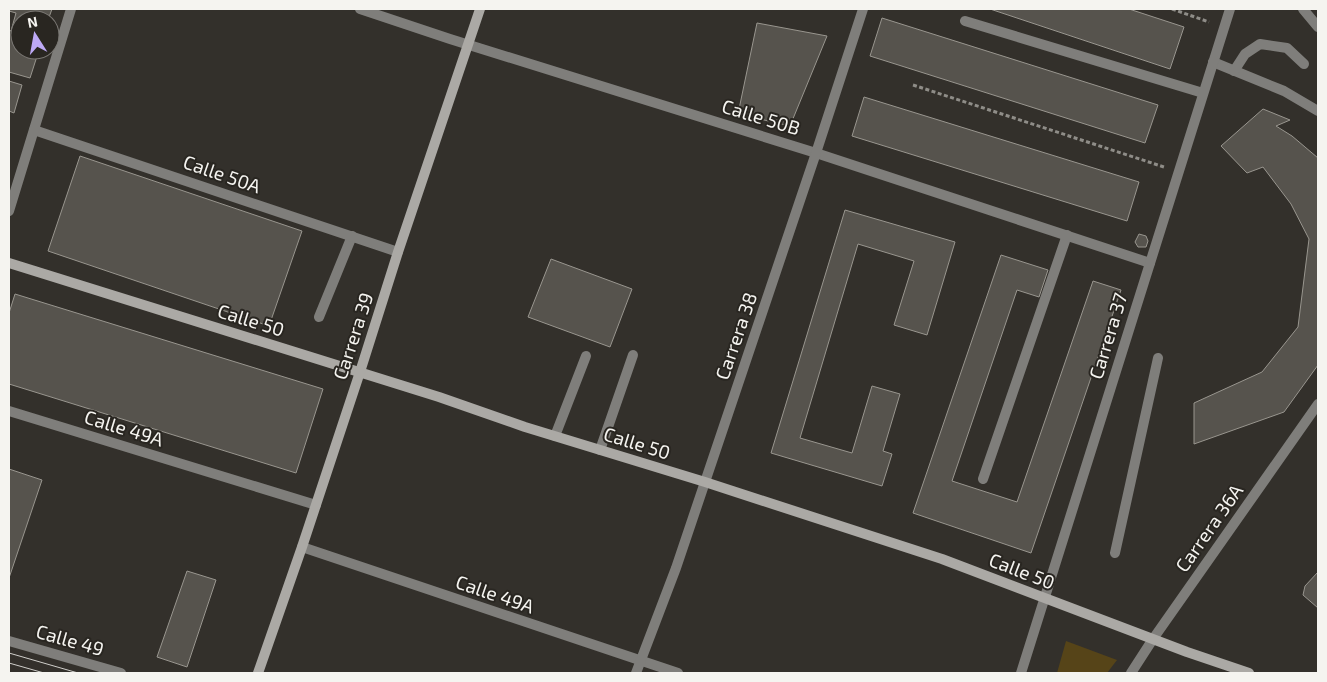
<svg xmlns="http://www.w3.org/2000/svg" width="1327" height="682" viewBox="0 0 1327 682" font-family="'Exo 2',sans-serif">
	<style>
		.green { fill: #564418 }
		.building { fill: #56534d; stroke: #99968f }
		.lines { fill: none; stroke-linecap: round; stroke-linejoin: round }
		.path { stroke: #8f8d88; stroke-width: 3; stroke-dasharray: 4 2.5; stroke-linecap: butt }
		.service { stroke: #7f7e7b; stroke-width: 10 }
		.pedestrian { stroke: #7f7e7b; stroke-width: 10 }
		.minor { stroke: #7f7e7b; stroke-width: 10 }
		.tertiary { stroke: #7f7e7b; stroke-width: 10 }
		.secondary { stroke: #aba9a5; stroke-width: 10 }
		.tram { stroke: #cfceca; stroke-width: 1 }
		.labels { text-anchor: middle; stroke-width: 4; stroke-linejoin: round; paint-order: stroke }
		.street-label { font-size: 19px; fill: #f5f4f0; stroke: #292621 }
	</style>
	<rect width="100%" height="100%" fill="#33302b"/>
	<path class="green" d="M1066 641 1117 660 1107 673H1057Z"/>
	<g class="building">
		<path d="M9 9H52L48 20H20V50H39L30 78 9 72V30L11 31 16 13 9 11Z"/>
		<path d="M990 9H1129L1184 27 1170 69Z"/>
		<path d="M882 18 1158 105 1145 143 870 56Z"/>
		<path d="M757 23 827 36 790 126 738 114Z"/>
		<path d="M9 81 22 85 14 113 9 111Z"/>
		<path d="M864 97 1139 182 1127 221 852 136Z"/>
		<path d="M1263 109 1290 120 1276 126 1292 136 1318 158V365L1284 412 1194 444V403L1262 372 1298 327 1309 239 1291 204 1263 167 1247 173 1221 146Z"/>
		<path d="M80 156 302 231 269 326 48 251Z"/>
		<path d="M845 210 955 242 927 335 894 325 914 261 858 244 800 438 852 453 872 386 900 394 883 451 892 454 882 486 771 453Z"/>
		<path d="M1139 234 1146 236 1148 241 1146 247H1138L1135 242Z"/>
		<path d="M1001 255 1048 270 1039 297 1017 290 952 481 1017 502 1093 281 1121 290 1031 553 913 513Z"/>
		<path d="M551 259 632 289 610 347 528 317Z"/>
		<path d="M15 294 323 389 296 473 9 384V313Z"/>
		<path d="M9 469 42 480 9 578Z"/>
		<path d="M187 571 216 580 187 667 157 657Z"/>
		<path d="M1318 572V608L1303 595 1305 586Z"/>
	</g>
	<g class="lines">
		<g class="path">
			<path d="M1172 9 1209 22"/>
			<path d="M913 85 1164 167"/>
		</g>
		<g class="service">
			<path d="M965 21 1203 93"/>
			<path d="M1213 62 1284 91 1318 111"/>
			<path d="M1234 71 1245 54 1260 44 1287 48 1304 64"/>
			<path d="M319 317 352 236"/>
			<path d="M555 436 586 356"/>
			<path d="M600 450 633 355"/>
			<path d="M983 479 1067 235"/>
			<path d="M1115 553 1158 358"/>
		</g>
		<path class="pedestrian" d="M9 641 121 673"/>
		<g class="minor">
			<path d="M360 9 450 39 816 153 1150 263"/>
			<path d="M34 130 398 252"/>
			<path d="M9 411 316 505"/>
			<path d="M302 547 678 673"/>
			<path d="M636 673 676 568 816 153 863 9"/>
			<path d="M1021 673 1230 9"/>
		</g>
		<g class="tertiary">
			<path d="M1303 9 1318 27"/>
			<path d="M9 211 71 9"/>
			<path d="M1131 673 1153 639 1318 404"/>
		</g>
		<g class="secondary">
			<path d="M9 263 439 397 525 427 705 482 942 559 1187 652 1249 673"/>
			<path d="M258 673 302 547 360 372 398 252 480 9"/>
		</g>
		<g class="tram">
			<path d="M9 653 78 673"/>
			<path d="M9 663 44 673"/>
		</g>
	</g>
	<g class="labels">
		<g class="street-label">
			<text transform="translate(761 117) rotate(17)" y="7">Calle 50B</text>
			<text transform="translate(222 174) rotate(19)" y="7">Calle 50A</text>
			<text transform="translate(251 320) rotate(17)" y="7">Calle 50</text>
			<text transform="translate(353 336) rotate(-72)" y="7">Carrera 39</text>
			<text transform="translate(736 336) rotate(-71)" y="7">Carrera 38</text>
			<text transform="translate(1108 336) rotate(-73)" y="7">Carrera 37</text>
			<text transform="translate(124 428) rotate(17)" y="7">Calle 49A</text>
			<text transform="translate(637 443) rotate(17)" y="7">Calle 50</text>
			<text transform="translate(1209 528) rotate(-55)" y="7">Carrera 36A</text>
			<text transform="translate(1022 571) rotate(21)" y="7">Calle 50</text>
			<text transform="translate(495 594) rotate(19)" y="7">Calle 49A</text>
			<text transform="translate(70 640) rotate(16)" y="7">Calle 49</text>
		</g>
	</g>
	<rect width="1327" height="682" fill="none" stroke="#f5f4f0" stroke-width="20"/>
	<g transform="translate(35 35) rotate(349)"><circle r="24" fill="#292621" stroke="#7b7874"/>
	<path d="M0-4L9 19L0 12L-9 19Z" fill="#bda9f5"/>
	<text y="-8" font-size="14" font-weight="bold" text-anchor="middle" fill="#f5f4f0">N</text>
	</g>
</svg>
